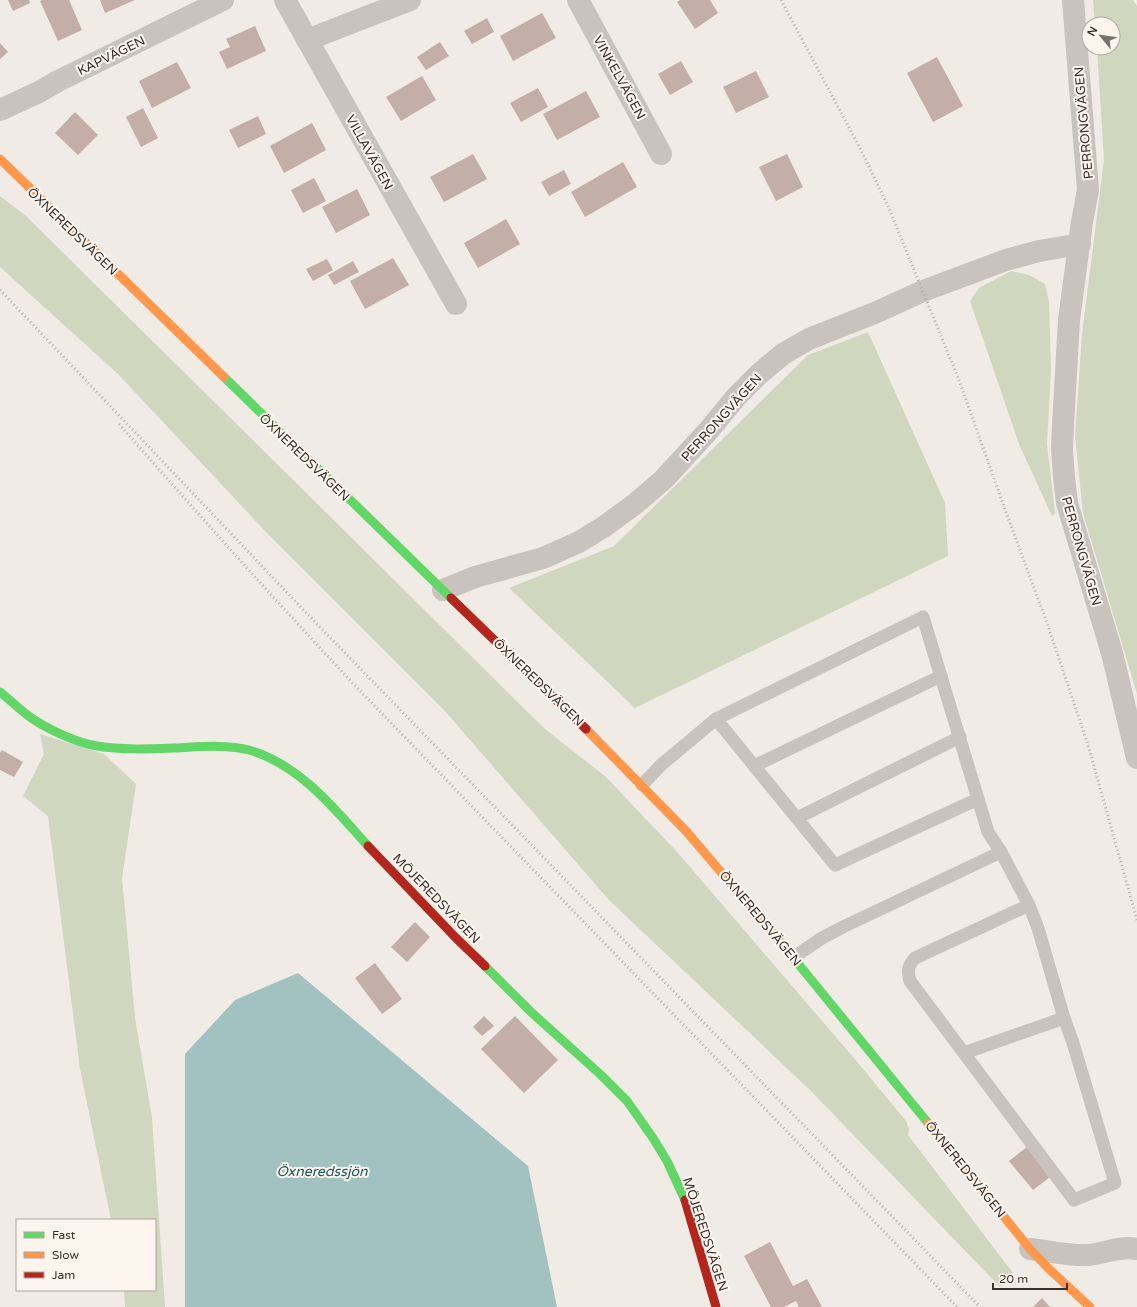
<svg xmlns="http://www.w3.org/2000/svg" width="1137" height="1307" viewBox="0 0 1137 1307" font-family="'Varela Round',sans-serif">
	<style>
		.green { fill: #d1d6bf }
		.water { fill: #a1c2c1 }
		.building { fill: #c3afa7 }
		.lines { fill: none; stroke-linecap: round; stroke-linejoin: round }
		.lane { stroke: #c9c3be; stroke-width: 13 }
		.street { stroke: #c9c3be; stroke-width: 22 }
		.fast { stroke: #63d668; stroke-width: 9 }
		.slow { stroke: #ff974d; stroke-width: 9 }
		.jam { stroke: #b3261e; stroke-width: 9 }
		.rail { stroke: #b1aca8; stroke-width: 3; stroke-dasharray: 1 3; stroke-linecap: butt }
		.labels { text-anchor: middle; stroke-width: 4; stroke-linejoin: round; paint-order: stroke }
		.street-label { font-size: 13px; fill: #3b302b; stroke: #fbf5ee }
		.water-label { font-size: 14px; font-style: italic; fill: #1f5a5e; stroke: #fbf5ee }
	</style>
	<rect width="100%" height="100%" fill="#f0ebe5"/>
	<g class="green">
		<path d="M1093 0H1133L1137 6V694L1083 513 1075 437 1082 334 1104 160 1097 48H1113V24H1095Z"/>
		<path d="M0 196 26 216 545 729 606 777 678 853 859 1064 906 1121 909 1129 908 1135 1013 1273 1000 1287 811 1091 609 900 444 710 267 533 118 374 0 267Z"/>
		<path d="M1011 271 1029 275 1045 284 1049 302 1051 368 1047 444 1055 513 1052 516 1019 444 970 301 979 288Z"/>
		<path d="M868 332 945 503 948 556 635 708 509 588 614 546 808 355Z"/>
		<path d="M40 734 104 754 136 784 122 878 135 1018 152 1118 165 1307H125L124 1290H155V1220H111L80 1069 48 816 23 796 44 754Z"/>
	</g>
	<path class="water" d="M298 973 528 1166 557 1307H185V1054L235 1000Z"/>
	<g class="building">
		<path d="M8 0H29L30 3 13 11Z"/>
		<path d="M42 0H69L82 30 58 41 40 1Z"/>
		<path d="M100 0H135L105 13Z"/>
		<path d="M680 0H710L718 13 695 29 677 2Z"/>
		<path d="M542 13 556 38 513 61 500 36Z"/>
		<path d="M487 18 494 32 472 44 464 31Z"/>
		<path d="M255 26 266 51 227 69 219 52 230 47 226 39Z"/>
		<path d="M440 42 449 56 426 70 417 57Z"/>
		<path d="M0 43 8 52 0 59Z"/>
		<path d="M937 57 963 106 933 122 907 73Z"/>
		<path d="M681 61 693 82 670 95 658 74Z"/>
		<path d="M177 62 191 88 152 108 139 81Z"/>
		<path d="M756 71 769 97 736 113 723 87Z"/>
		<path d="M422 76 436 100 401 121 386 97Z"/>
		<path d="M538 88 548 107 521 122 510 103Z"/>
		<path d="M586 91 600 117 557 140 543 114Z"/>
		<path d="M143 108 158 138 141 147 126 117Z"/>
		<path d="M75 112 98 135 78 155 55 133Z"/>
		<path d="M258 116 266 134 238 148 229 130Z"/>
		<path d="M312 123 326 150 284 173 270 146Z"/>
		<path d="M473 154 487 179 444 202 430 177Z"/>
		<path d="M787 154 803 187 776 201 759 167Z"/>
		<path d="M623 162 637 187 585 217 571 192Z"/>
		<path d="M564 170 571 184 549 196 541 182Z"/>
		<path d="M314 178 326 201 303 213 291 190Z"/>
		<path d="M357 189 370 215 336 233 322 207Z"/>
		<path d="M506 219 520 244 478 268 464 243Z"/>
		<path d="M393 258 409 285 365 309 350 281Z"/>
		<path d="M327 259 333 270 313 281 306 269Z"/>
		<path d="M353 261 359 272 334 285 328 275Z"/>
		<path d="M2 750 23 762 14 777 0 770V753Z"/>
		<path d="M415 922 430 937 407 962 391 947Z"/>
		<path d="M375 963 402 999 382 1014 355 978Z"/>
		<path d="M484 1016 494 1026 482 1036 473 1027Z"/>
		<path d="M515 1016 558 1060 524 1093 481 1049Z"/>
		<path d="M1027 1147 1050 1177 1033 1190 1009 1161Z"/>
		<path d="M770 1242 793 1286 807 1279 822 1307H799L796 1301 784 1307H771L744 1256Z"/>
		<path d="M1042 1298 1050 1307H1033Z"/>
	</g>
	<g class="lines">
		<g class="lane">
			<path d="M716 719 835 865 978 799"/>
			<path d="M754 766 941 676"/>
			<path d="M642 785 661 765 716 719 923 617 988 832 1001 852"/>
			<path d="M797 818 960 737"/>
			<path d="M794 957 822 938 845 926 1001 852 1029 905 1038 928 1064 1018 1073 1043 1115 1183 1074 1200 910 981C907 970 908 966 915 958L1029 905"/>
			<path d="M964 1053 1064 1018"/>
		</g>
		<g class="street">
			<path d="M285 0 456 304"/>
			<path d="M578 0 661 154"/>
			<path d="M1073 0 1088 190 1082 222 1069 320 1063 425 1062 449 1064 477 1067 503 1112 653 1137 758"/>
			<path d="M307 40 410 0"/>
			<path d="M0 110 39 92 58 81 223 0"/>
			<path d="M443 590 475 577 543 558 579 542 605 526 635 504 664 479 709 430 737 396 759 374 783 354 809 339 877 312 923 291 1006 260 1039 251 1080 244"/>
			<path d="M1030 1249C1049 1251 1069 1256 1088 1255 1104 1254 1120 1245 1137 1249"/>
		</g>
		<g class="fast">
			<path d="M224 377 451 598"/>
			<path d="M0 692C10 700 20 710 30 717 47 729 77 743 97 746 122 750 148 749 173 748 197 747 226 744 249 750 300 765 334 808 368 846"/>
			<path d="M778 939 928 1123"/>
			<path d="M485 966 531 1012 601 1075 627 1101 653 1138 667 1161 685 1200"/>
		</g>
		<g class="slow">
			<path d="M0 159 224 377"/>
			<path d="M586 729 686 831 778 939"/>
			<path d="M928 1123 1030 1249 1048 1268 1090 1307"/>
		</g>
		<g class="jam">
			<path d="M451 598 586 729"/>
			<path d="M368 846 456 938 485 966"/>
			<path d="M685 1200 716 1307"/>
		</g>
		<g class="rail">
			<path d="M781 0 861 150 888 206 959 380 1007 515 1048 626 1088 745 1137 920"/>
			<path d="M0 290 315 622 980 1307"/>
			<path d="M119 424C199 515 280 606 363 694L957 1307"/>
		</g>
	</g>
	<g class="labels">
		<g class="street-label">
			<text transform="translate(111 55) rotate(-26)" y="5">KAPVÄGEN</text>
			<text transform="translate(620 77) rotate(61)" y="5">VINKELVÄGEN</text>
			<text transform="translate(1083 123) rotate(-95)" y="5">PERRONGVÄGEN</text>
			<text transform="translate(370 152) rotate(61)" y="5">VILLAVÄGEN</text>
			<text transform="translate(73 231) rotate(44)" y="5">ÖXNEREDSVÄGEN</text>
			<text transform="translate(721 417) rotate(-48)" y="5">PERRONGVÄGEN</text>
			<text transform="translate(305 457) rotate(44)" y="5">ÖXNEREDSVÄGEN</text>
			<text transform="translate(1082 551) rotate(74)" y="5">PERRONGVÄGEN</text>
			<text transform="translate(539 682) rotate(44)" y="5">ÖXNEREDSVÄGEN</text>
			<text transform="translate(437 898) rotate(46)" y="5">MÖJEREDSVÄGEN</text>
			<text transform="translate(761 918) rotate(50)" y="5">ÖXNEREDSVÄGEN</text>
			<text transform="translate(966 1169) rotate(51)" y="5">ÖXNEREDSVÄGEN</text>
			<text transform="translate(706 1234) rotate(72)" y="5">MÖJEREDSVÄGEN</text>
		</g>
		<g class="water-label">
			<text x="322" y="1176">Öxneredssjön</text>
		</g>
	</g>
	<rect x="16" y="1219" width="140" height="72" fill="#fbf5ee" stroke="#aea6a0"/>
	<rect x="24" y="1232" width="20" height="6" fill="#63d668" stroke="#aea6a0"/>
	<text x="52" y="1239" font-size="12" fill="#3b302b">Fast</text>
	<rect x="24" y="1252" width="20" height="6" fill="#ff974d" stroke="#aea6a0"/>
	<text x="52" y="1259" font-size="12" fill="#3b302b">Slow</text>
	<rect x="24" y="1272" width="20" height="6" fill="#b3261e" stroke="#aea6a0"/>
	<text x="52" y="1279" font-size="12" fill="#3b302b">Jam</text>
	<g transform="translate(1101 36) rotate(299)"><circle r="19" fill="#fbf5ee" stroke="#aea6a0"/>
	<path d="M0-3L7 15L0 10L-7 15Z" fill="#7a716c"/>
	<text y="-6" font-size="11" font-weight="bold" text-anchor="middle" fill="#3b302b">N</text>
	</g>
	<path d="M993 1283v6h74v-6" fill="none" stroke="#3b302b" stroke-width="2"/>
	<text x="999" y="1283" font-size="12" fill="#3b302b" stroke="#fbf5ee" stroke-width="3" paint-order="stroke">20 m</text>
</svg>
